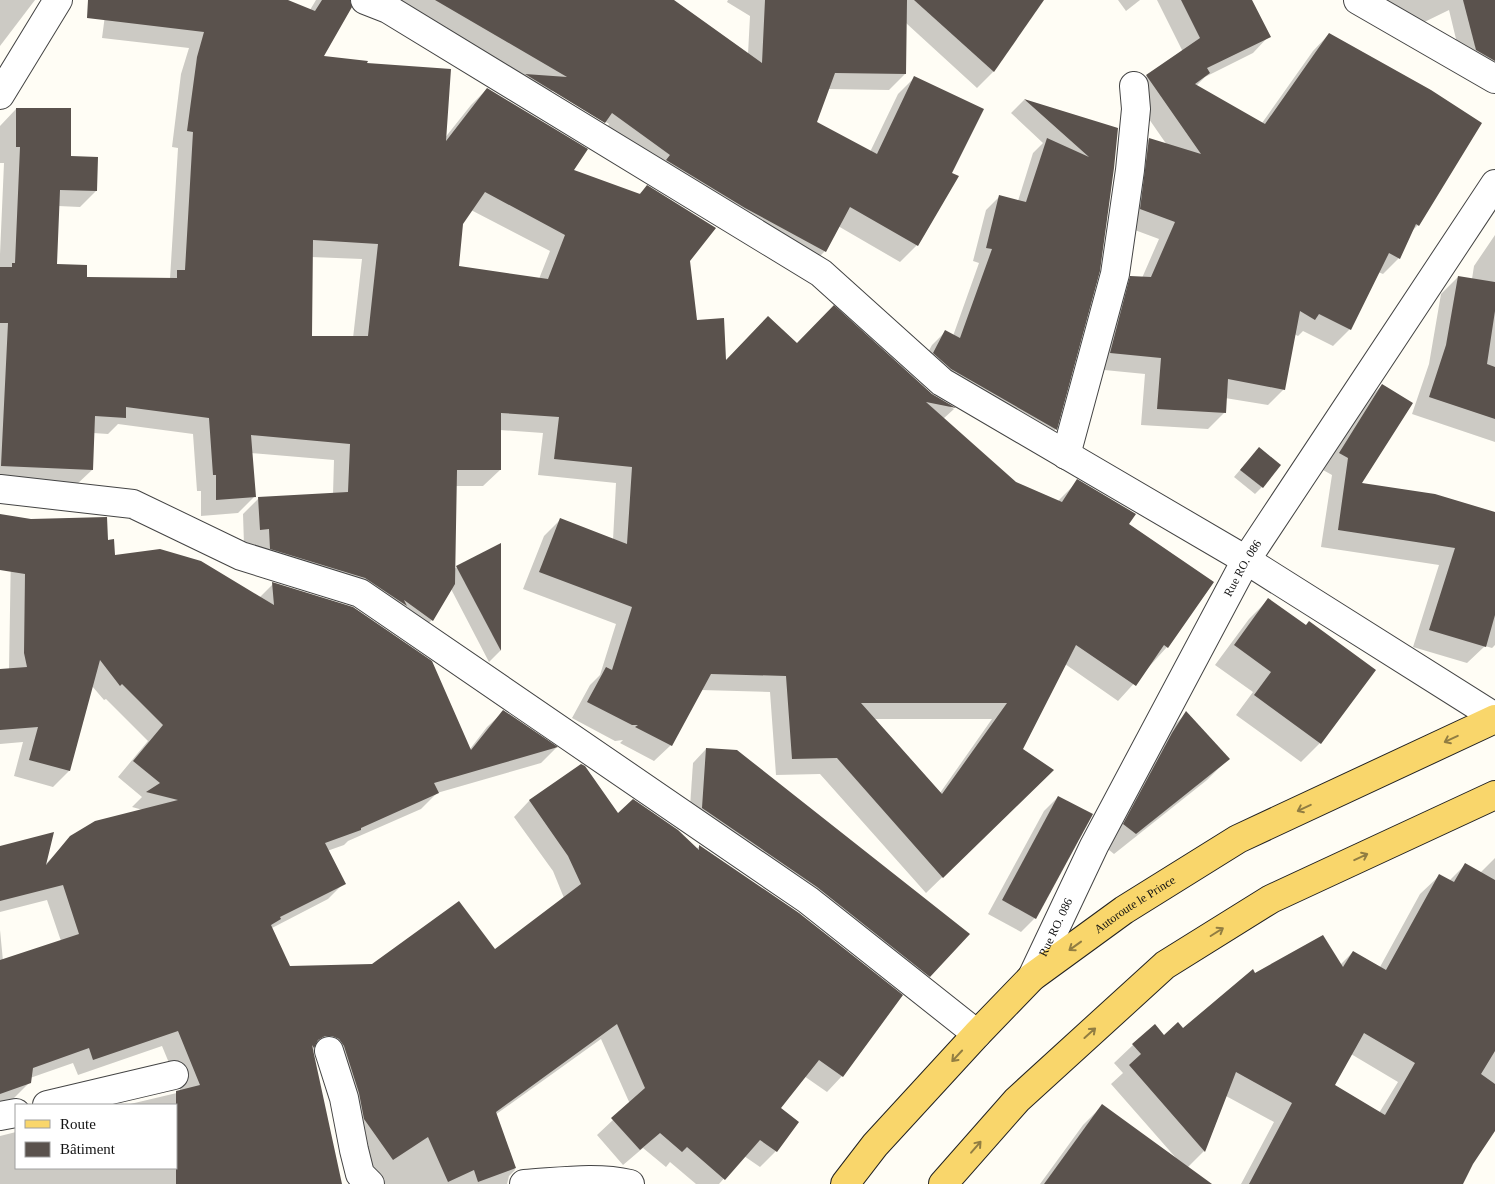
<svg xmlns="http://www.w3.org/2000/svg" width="1495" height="1184" viewBox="0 0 1495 1184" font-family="'Times New Roman',serif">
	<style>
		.shadow { fill: #0003; fill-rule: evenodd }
		.building { fill: #5a524d; fill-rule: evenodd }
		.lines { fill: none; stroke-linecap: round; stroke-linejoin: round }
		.minor-casing { stroke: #444; stroke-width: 30 }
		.major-casing { stroke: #222; stroke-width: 30 }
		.minor { stroke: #fff; stroke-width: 28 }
		.major { stroke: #f9d66b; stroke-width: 28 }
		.oneway { stroke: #917d42 }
		.labels { text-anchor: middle; stroke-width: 5; stroke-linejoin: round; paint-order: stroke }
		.street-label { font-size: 12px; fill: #111; stroke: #fff }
	</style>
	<rect width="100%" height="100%" fill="#fffdf5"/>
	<g class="shadow">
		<path d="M0 0H35L0 46Z"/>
		<path d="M107 0H285L310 10 316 0H349L322 57 366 64 444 139 471 105 487 89 572 171 638 195 647 187 689 261 696 321 725 362 796 345 931 395 954 409 943 419 1016 483 1058 501 1078 481 1127 524 1213 583 1167 647 1118 701 1065 664 1021 749 1036 786 926 893 820 774 776 775 770 692 701 690 671 745 654 761 620 743 623 740 615 741 572 718 590 685 600 675 616 624 523 589 544 536 560 520 613 540 616 483 538 475 543 433 500 430V470L483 486H456L454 569 500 545V651L489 662 451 589 432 620 415 636 348 594 255 565 253 545H244L243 514 259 498 333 494 334 460 251 453 254 497 238 513 201 516V491H197L193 434 118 424 108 434 93 433 92 470 75 486 0 483V254L4 163H0V126L16 109 70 157 96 191 80 207 58 206 56 265 85 278 170 279 178 148 172 147 181 74 189 48 102 38ZM471 210 550 251 539 279 457 267 462 223ZM311 257 362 259 353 338H310ZM873 719H992L940 793Z"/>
		<path d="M394 0H672L748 54 750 16 727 2 728 0H1042L993 72 977 88 906 23 905 74 889 90 828 89 816 123 870 152 898 94 915 77 951 173 957 177 917 245 900 262 838 226 825 251 809 267ZM553 90 609 124 608 126 551 92Z"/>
		<path d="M1118 0H1140L1126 11Z"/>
		<path d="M1157 0H1251L1269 36 1253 53 1205 77 1196 86 1262 123 1313 51 1329 34 1418 225 1411 232 1399 258 1383 274 1378 272 1350 329 1333 346 1303 331 1298 336 1294 334 1284 389 1268 405 1225 398 1224 413 1208 429 1141 425 1145 374 1094 369 1114 294 1131 278H1142L1159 239 1124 226 1133 156 1149 139 1167 145 1131 93 1147 76 1183 52Z"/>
		<path d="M1374 0H1495V63L1471 69 1462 64 1449 10 1406 31Z"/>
		<path d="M1024 100 1117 129 1056 429 1042 443 920 367 932 345 945 332 953 336 979 263 973 261 986 210 1000 196 1018 201 1033 153 1043 143 1011 113Z"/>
		<path d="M1495 235V442L1412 414 1429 364 1441 294 1458 277 1472 279 1474 266Z"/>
		<path d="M1382 385 1360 484 1495 514V645L1492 648 1485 646 1467 663 1413 647 1439 565 1321 547 1332 475 1323 470 1365 403Z"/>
		<path d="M1252 456 1262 487 1255 494 1234 477Z"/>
		<path d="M0 516 107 541 114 557 259 598 273 584 470 749 487 727 503 712 556 748 541 763 437 793 421 809 348 841 344 845 327 851 344 883 328 899 272 928 289 967 373 966 494 951 564 898 553 871 514 817 529 801 581 765 618 815 696 849 700 846 842 1076 827 1092 804 1076 780 1109 776 1151 760 1167 744 1156 719 1184H696L670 1162 666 1167 643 1148 623 1165 597 1135 630 1104 601 1039 495 1115 515 1170 509 1176 507 1184H383L349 1135 323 1055 312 1051 340 1184H0V1136L16 1132V1168H176V1105H126L181 1092 162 1046 78 1075 73 1063 30 1078V1082L14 1098 0 1104V930L3 961 61 941 47 900 0 912V847L44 866 71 837 143 810 132 807 142 797 118 777 148 741 106 699 104 700 92 686 69 771 53 787 14 776 23 742 0 744V671L9 670 11 549 0 568Z"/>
		<path d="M1269 599 1320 743 1301 762 1236 715 1253 692 1215 665 1249 619Z"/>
		<path d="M1186 713 1228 759 1207 780 1114 854 1103 845 1166 734Z"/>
		<path d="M706 749 929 976 915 989 689 822 693 763Z"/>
		<path d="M1058 797 1035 918 1021 932 988 914 1044 811Z"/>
		<path d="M1495 858V1129L1472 1163 1462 1184H1241L1274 1122 1226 1096 1204 1151 1187 1168 1210 1184H1040L1083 1125 1102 1106 1176 1158 1111 1084 1123 1073 1114 1063 1133 1045 1183 1030 1255 974 1340 965 1353 952 1380 967 1420 894 1439 876 1449 881 1465 865 1480 873ZM1351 1054 1398 1082 1379 1113 1334 1085Z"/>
	</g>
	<g class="building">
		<path d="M88 0H288L315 11 322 0H350L352 7 324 56 368 61 367 63 451 69 446 141 487 88 588 149 574 170 640 194 647 185 716 228 690 261 697 320 724 318 726 360 768 316 797 343 834 305 932 394 956 408 926 402 1016 482 1062 502 1077 479 1136 514 1129 524 1214 582 1168 648 1164 645 1136 686 1076 645 1023 749 1054 770 943 878 837 758 792 759 786 676 711 674 672 746 635 727 638 725H632L587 702 606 667 612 670 632 607 539 572 560 518 627 544 632 467 554 459 559 417 501 413V470H457L455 584 433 621 404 600 407 606 365 578 270 549 269 529 260 530 258 497 348 492 350 444 251 435 256 497 216 500V475H213L209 418 126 407V418L95 416 93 470 1 466 8 323H0V267H12V263H15L20 147H16V108H71V156L98 157 97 191 60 190 57 264 87 265V277L177 278V270H185L193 132 187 131 197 57 204 32 87 18ZM485 192 565 235 548 279 459 266 463 224ZM313 240 378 244 368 336H312ZM861 703H1007L942 794Z"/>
		<path d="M435 0H674L762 63 765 0H907L906 74 835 73 817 122 877 154 914 76 984 109 952 173 959 176 918 246 850 207 826 252 745 208 666 160 670 155 612 113 605 123 525 74 567 77Z"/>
		<path d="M914 0H1044L994 72Z"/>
		<path d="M1181 0H1252L1271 37 1207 68 1210 73 1195 84 1265 124 1329 33 1431 90 1482 123 1419 226 1416 224 1400 259 1389 253 1351 330 1319 314 1315 320 1300 311 1285 390 1228 379 1226 413 1157 409 1161 358 1110 353 1130 276 1151 277 1175 222 1140 209 1149 138 1201 154 1146 75 1200 38Z"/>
		<path d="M1463 0H1495V61L1476 50Z"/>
		<path d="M1024 99 1118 128 1114 168 1100 271 1057 430 951 369 933 353 945 330 960 338 992 249 986 248 999 195 1026 202 1047 138 1089 157Z"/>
		<path d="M1458 276 1495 282V311L1487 364 1495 367V419L1429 397 1446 345Z"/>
		<path d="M1382 384 1413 403 1362 483 1435 494 1495 512V615L1486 647 1429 630 1455 548 1338 530 1348 458 1339 453Z"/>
		<path d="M1259 447 1281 465 1263 488 1240 470Z"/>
		<path d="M0 514 31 519 107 517 108 540 114 539 115 555 160 549 201 561 274 605 272 582 353 607 432 661 471 750 503 710 558 747 434 783 439 793 361 828V830L325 843 346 884 280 917 281 919 271 925 290 966 372 964 459 901 495 949 581 884 568 856 529 800 581 764 585 766 618 813 633 799 678 830 699 850V845L799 913 903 995 843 1077 819 1060 781 1108 799 1122 777 1152 760 1140 725 1180 687 1147 682 1152 660 1133 640 1150 611 1118 645 1088 617 1024 496 1112 516 1168 478 1182 474 1170 448 1182 428 1137 393 1160 364 1119 359 1093 344 1046 339 1039 332 1036H325L318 1040 314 1048 312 1045 342 1184H176V1091L200 1085 178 1031 93 1060 89 1048 33 1068 31 1083 0 1094V960L79 934 63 885 0 901V846L54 832 46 865 70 836 95 821 178 800 146 792 160 783 133 761 163 725 122 684 120 686 100 660 70 771 29 760 38 727 0 730V669L27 667 24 653 25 574 0 570Z"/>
		<path d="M501 543V651L456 566Z"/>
		<path d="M1268 598 1306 625 1309 621 1376 670 1321 744 1254 695 1271 672 1234 645Z"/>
		<path d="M1186 711 1230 759 1136 834 1123 824 1172 733Z"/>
		<path d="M706 748 737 750 970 934 930 977 817 887 702 808Z"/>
		<path d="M1058 796 1093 814 1036 919 1002 900Z"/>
		<path d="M1465 863 1495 880V1051L1481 1074 1495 1084V1131L1473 1164 1463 1184H1249L1292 1103 1236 1072 1205 1152 1129 1065 1141 1054 1132 1044 1155 1024 1164 1035 1178 1022 1183 1028 1253 969 1255 973 1323 935 1343 967 1353 951 1386 970 1439 874 1454 882ZM1364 1033 1415 1063 1385 1115 1335 1085Z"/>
		<path d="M1102 1104 1212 1184H1044Z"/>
	</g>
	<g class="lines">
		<g class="minor-casing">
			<g id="minor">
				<path d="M365 0 388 9 821 273 942 382 1246 560 1495 717"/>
				<path d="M1358 0 1495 79"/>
				<path d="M0 95 58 0"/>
				<path d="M1066 455 1115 274 1130 170 1136 109 1134 86"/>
				<path d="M0 489 133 504 241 556 360 593 808 900 977 1034"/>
				<path id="s1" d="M1032 977 1094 846 1246 560 1495 184"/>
				<path d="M329 1051 344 1098 354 1150 360 1174 370 1184"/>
				<path d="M47 1105 174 1075"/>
				<path d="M0 1116 16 1113"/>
				<path d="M524 1184C559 1182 596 1176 630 1184"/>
			</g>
		</g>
		<g class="major-casing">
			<g id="major">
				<path id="s2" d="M845 1184 875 1145 977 1034 1032 977 1124 910 1238 839 1495 719"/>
				<path d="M943 1184 1017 1100 1165 965 1271 899 1495 795"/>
			</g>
		</g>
		<use href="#minor" class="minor"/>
		<use href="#major" class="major"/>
	</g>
	<defs><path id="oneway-shaft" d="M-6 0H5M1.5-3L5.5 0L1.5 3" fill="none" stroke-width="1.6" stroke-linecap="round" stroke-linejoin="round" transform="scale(1.25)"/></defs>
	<g class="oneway">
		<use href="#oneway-shaft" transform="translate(1451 739) rotate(155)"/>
		<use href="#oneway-shaft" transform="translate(1304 808) rotate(155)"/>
		<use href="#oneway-shaft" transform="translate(1361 857) rotate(-25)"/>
		<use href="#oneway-shaft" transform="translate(1217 932) rotate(-32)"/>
		<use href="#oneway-shaft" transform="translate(1075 946) rotate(144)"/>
		<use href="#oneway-shaft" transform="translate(1090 1033) rotate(-42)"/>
		<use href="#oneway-shaft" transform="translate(957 1056) rotate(133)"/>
		<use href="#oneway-shaft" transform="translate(976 1147) rotate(-49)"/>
	</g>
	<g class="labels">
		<g class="street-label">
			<text dy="4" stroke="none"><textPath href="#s1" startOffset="460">Rue RO. 086</textPath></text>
			<text dy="4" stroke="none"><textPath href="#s2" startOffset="405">Autoroute le Prince</textPath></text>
			<text dy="4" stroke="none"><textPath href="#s1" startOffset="55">Rue RO. 086</textPath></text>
		</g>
	</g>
	<rect x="15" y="1104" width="162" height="65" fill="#ffffff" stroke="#a0a0a0"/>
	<rect x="25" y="1120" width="25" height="8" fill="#f9d66b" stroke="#a0a0a0"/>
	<text x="60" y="1129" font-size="15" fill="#111111">Route</text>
	<rect x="25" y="1142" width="25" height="15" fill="#5a524d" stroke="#a0a0a0"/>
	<text x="60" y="1154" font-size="15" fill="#111111">Bâtiment</text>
</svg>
